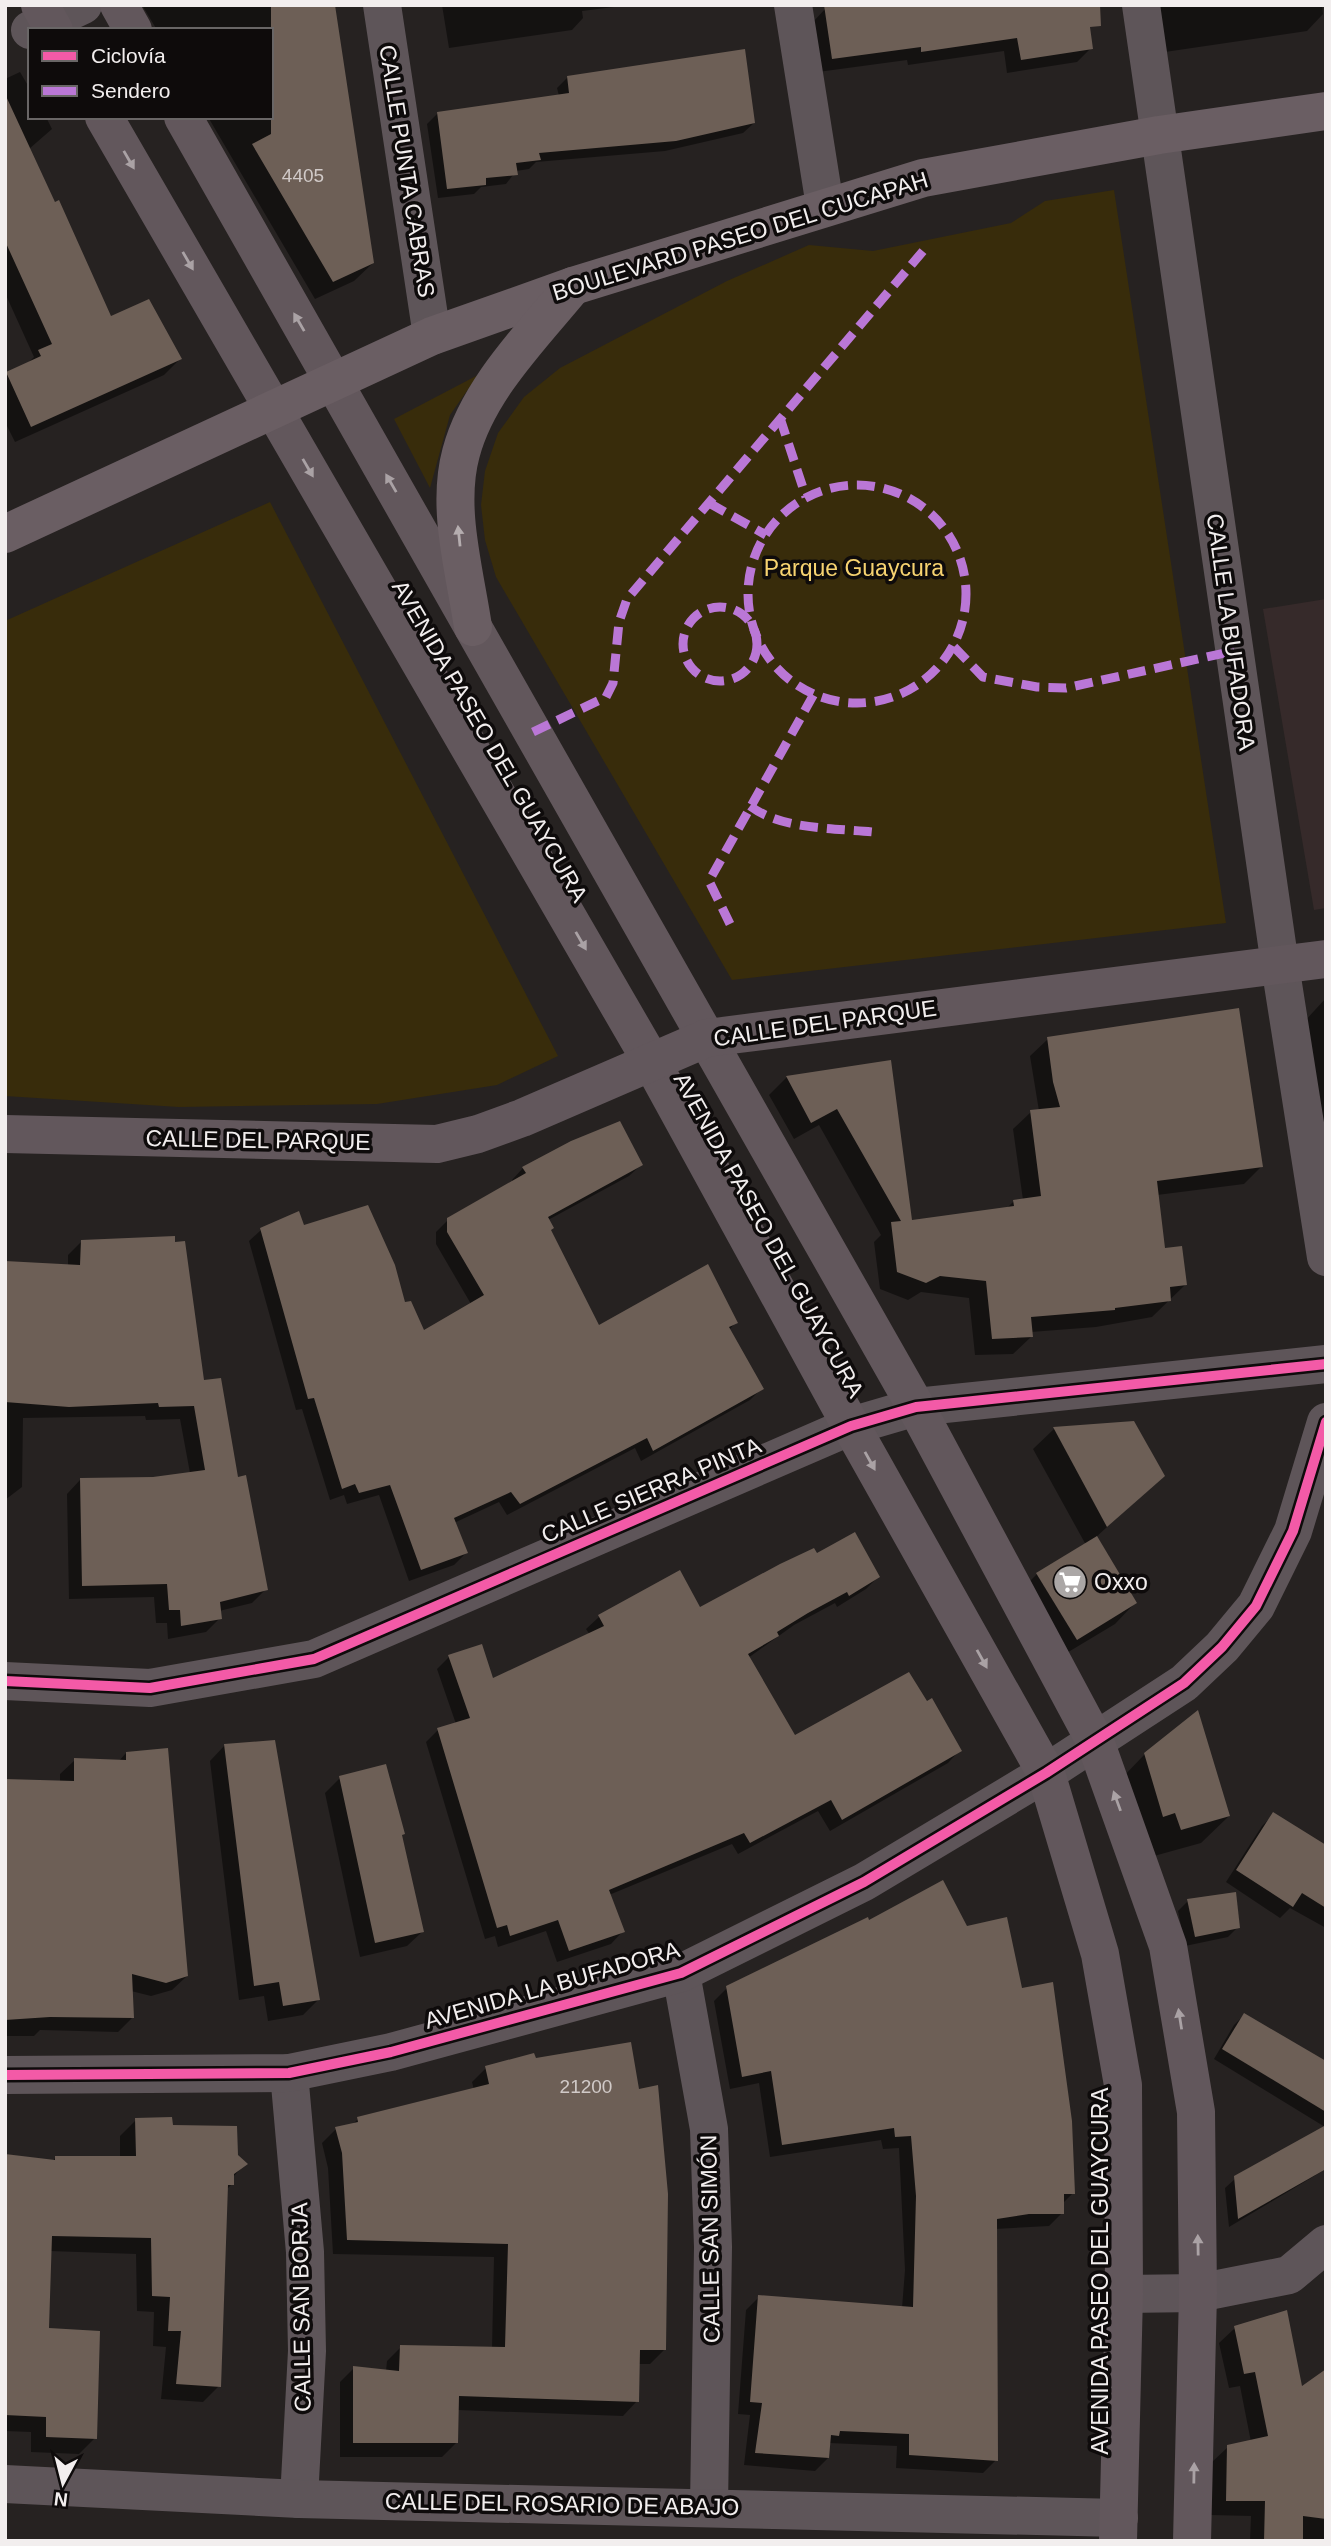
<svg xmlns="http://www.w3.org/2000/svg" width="1331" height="2546" viewBox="0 0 1331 2546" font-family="Helvetica,sans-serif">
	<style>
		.built { fill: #362a2a }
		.green { fill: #382c0b }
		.shadow { fill: #0007 }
		.building { fill: #6d5f56 }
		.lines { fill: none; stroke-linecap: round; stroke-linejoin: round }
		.street { stroke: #5e5559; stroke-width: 38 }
		.secondary { stroke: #62575c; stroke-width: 38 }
		.primary { stroke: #6a5e63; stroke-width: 38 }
		.quiet { stroke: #ba77d6; stroke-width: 9; stroke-dasharray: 18 9; stroke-linecap: butt }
		.cycleway-casing { stroke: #0e0b0b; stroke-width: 15 }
		.cycleway { stroke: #f35aa7; stroke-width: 10 }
		.oneway { fill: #aaa2a5 }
		.oneway2 { fill: #b5adaf }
		.labels { text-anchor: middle; stroke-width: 7; stroke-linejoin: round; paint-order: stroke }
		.number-label { font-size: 19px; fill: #d1cac8 }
		.street-label { font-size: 23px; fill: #f2eeee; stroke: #0e0b0b }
		.park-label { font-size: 23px; fill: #f7d370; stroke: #0e0b0b }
		.poi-label { font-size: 23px; fill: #f2eeee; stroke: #0e0b0b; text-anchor: start }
	</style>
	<rect width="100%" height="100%" fill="#262221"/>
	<path class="built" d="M1326 599V908L1314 910 1263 609Z"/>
	<g class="green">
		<path d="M1114 190 1226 923 732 980 496 577 485 540 481 505 485 471 498 433 524 397 560 368 727 281 809 245 873 251 1011 223 1045 201Z"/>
		<path d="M478 375 450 415 430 488 394 419Z"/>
		<path d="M270 502 558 1056 497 1085 377 1104 179 1107 5 1096V621Z"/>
	</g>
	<g class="shadow">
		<path d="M142 5H306L373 263 354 281 315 299 208 117H271V30H157Z"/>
		<path d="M442 5H630L582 11 583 18 572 30 449 48Z"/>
		<path d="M1157 5H1322L1323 14 1307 31 1165 52Z"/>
		<path d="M826 8 1091 48 1077 62 1007 73 1004 51 908 65 907 60 818 72 812 23Z"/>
		<path d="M20 72 30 89V117H46L52 129 29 149 111 318 180 359 164 375 15 442 5 422V375L26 365 34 357 5 293V79Z"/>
		<path d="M567 78 754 123 743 133 665 151 536 162 529 169 516 171 506 184 481 187 474 194 438 198 427 124 437 114 559 96 557 88Z"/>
		<path d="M1326 998V1157L1303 1023Z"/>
		<path d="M1048 1039 1261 1167 1244 1184 1157 1195 1163 1250 1185 1285 1152 1317 1096 1327 1031 1332V1337L1013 1354 975 1355 969 1298 921 1292 908 1300 880 1289 874 1242 881 1235 819 1125 794 1139 769 1095 787 1077 890 1062 911 1222 1006 1209 1014 1201 1023 1200 1013 1129 1031 1112 1039 1111 1030 1056Z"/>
		<path d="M641 1165 629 1176 548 1220 549 1231 599 1327 736 1322 729 1330 762 1388 750 1400 641 1461 635 1448 507 1515 499 1502 454 1523 466 1553 454 1565 409 1581 379 1495 347 1504 344 1495 330 1500 302 1409 296 1410 249 1241 261 1230 303 1227 404 1304 423 1332 471 1304 436 1244V1232L448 1220 513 1183 512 1180 523 1168Z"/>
		<path d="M82 1241 202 1382 237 1479 266 1589 252 1603 219 1611 220 1618 206 1632 168 1639 167 1623H156L154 1597 69 1599 67 1494 80 1480 154 1478 190 1473 180 1419 146 1420 145 1416 23 1418 22 1487 5 1500V1263L68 1266V1255Z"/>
		<path d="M1133 1423 1163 1476 1095 1538 1135 1603 1115 1624 1055 1660 1016 1595 1037 1574 1086 1545 1033 1449 1054 1429Z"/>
		<path d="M817 1555 878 1577 866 1589 837 1607 835 1603 794 1625 748 1658 794 1737 960 1750 948 1763 830 1831 818 1811 738 1854 732 1844 609 1895 623 1931 611 1944 557 1962 546 1931 498 1947 495 1936 485 1939 426 1742 438 1730 456 1724 437 1669 449 1657 492 1681 590 1635 586 1629 599 1617 679 1572 699 1609Z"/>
		<path d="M225 1745 318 2000 303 2015 268 2021 264 1996 239 2000 210 1761Z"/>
		<path d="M126 1753 187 1976 172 1990 151 1996 131 1991 132 2018 118 2032 40 2030 34 2036H5V1780L60 1782V1774L75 1760 118 1762Z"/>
		<path d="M1145 1754 1229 1816 1201 1843 1154 1856 1118 1782Z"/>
		<path d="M340 1778 401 1836 423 1931 407 1946 360 1957 325 1793Z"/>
		<path d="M1273 1815 1326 1847V1928L1290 1908 1280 1918 1226 1882 1262 1826Z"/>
		<path d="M1188 1901 1238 1927 1228 1937 1185 1946 1178 1911Z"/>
		<path d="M868 1923 966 1928 1021 1990 1073 2193 1062 2204V2213L1049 2226 995 2229 996 2460 983 2473 896 2468 897 2446 829 2443 828 2458 815 2471 744 2465 750 2415 738 2414 746 2310 759 2297 902 2308 905 2270 899 2148 883 2149 881 2140 770 2157 759 2083 730 2089 714 2001 727 1988Z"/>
		<path d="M1244 2015 1326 2062V2169L1229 2227 1225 2188 1236 2178 1325 2127 1214 2059 1234 2025Z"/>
		<path d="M486 2068 664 2350 650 2364H638L637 2401 623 2416 457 2410V2442L442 2457H340V2382L354 2368 386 2371 387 2361 401 2347 492 2349 494 2257 333 2254 328 2168 322 2143 336 2129 352 2125 358 2119 474 2090 472 2082Z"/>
		<path d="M136 2120 172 2127 237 2156 245 2164 233 2177 232 2184 226 2190 219 2386 203 2402 161 2399 166 2347 153 2346 154 2312 137 2311 136 2254 49 2251 47 2329 95 2438 79 2454 31 2452V2432L5 2431V2157L52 2162 55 2158H120V2136Z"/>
		<path d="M1235 2328 1300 2390 1326 2371V2541H1250L1251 2516 1211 2515 1212 2462 1228 2447 1251 2442 1240 2386 1229 2388 1219 2343Z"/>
	</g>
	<g class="building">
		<path d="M271 5H335L374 263 333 282 252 144 271 134Z"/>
		<path d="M824 5H1100L1101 26 1090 27 1093 49 1021 60 1017 38 921 52V47L832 59Z"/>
		<path d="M745 49 755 123 676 141 539 153 541 160 516 163 518 175 486 178V185L447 189 437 112 569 93 567 76Z"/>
		<path d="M5 94 55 202 59 200 111 316 149 299 182 359 31 427 6 372 41 356 38 350 52 344 5 241Z"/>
		<path d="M1239 1008 1263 1167 1157 1181 1165 1248 1182 1246 1187 1285 1170 1287 1171 1301 1115 1308V1310L1031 1317 1033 1337 992 1339 986 1281 940 1276 926 1283 897 1272 891 1222 901 1221 837 1109 811 1123 786 1076 891 1060 912 1220 1014 1206 1013 1200 1041 1196 1030 1110 1060 1107 1053 1082 1047 1037Z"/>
		<path d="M620 1121 643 1165 548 1217 554 1228 551 1230 599 1325 708 1264 738 1323 729 1327 764 1389 653 1451 647 1438 520 1504 511 1492 454 1518 468 1553 421 1570 390 1485 359 1493 355 1484 342 1489 314 1398 308 1399 260 1228 299 1211 304 1225 368 1205 395 1265 405 1302 411 1301 424 1330 484 1295 447 1232V1218L526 1173 522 1167 571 1141Z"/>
		<path d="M175 1236V1242L185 1241 204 1380 221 1378 238 1477 246 1475 268 1590 220 1602 222 1619 181 1626 180 1610H169L167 1584 82 1586 80 1478 153 1477 205 1470 194 1406 159 1407 158 1403 69 1407 5 1402V1261L80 1265 81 1240Z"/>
		<path d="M1134 1421 1165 1476 1107 1527 1053 1427Z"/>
		<path d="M855 1532 880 1577 849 1596 847 1592 808 1613 777 1632 779 1636 748 1654 795 1735 909 1672 927 1701 932 1698 962 1751 842 1820 831 1800 750 1843 744 1833 609 1890 625 1932 569 1951 558 1920 510 1936 507 1925 497 1928 437 1728 470 1718 448 1655 482 1644 493 1678 604 1626 598 1615 680 1570 700 1607 780 1564 814 1548 817 1553Z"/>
		<path d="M1097 1536 1137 1603 1077 1640 1036 1573Z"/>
		<path d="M1198 1710 1230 1816 1181 1830 1175 1813 1163 1817 1144 1753Z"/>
		<path d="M275 1740 320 2000 283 2006 279 1982 254 1986 224 1744Z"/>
		<path d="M168 1748 188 1976 166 1983 132 1974 134 2018 50 2017 5 2020V1779L74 1781V1758L126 1760V1752Z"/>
		<path d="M386 1764 405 1834 402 1835 424 1932 375 1943 339 1776Z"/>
		<path d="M1273 1812 1326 1845V1908L1302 1893 1293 1907 1236 1870Z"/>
		<path d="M943 1880 967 1926 1007 1917 1022 1988 1053 1982 1072 2121 1075 2194H1064V2214H1029L997 2219 998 2461 909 2455V2434L840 2431 839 2436 831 2435 829 2458 755 2453 762 2403 750 2402 758 2295 913 2307 916 2196 911 2136 895 2137 894 2128 782 2145 771 2071 742 2077 726 1986 868 1917 869 1920Z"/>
		<path d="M1236 1892 1240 1928 1195 1937 1187 1899Z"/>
		<path d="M1244 2013 1326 2061V2112L1222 2049Z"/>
		<path d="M631 2042 639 2089 658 2085 668 2194 666 2350H640L639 2402 459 2396 458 2443H353V2366L399 2371 400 2345 505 2347 508 2244 347 2240 342 2153 335 2127 358 2122 357 2117 489 2084 485 2066 534 2053 536 2058Z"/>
		<path d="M172 2117 173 2125 237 2126 238 2155 248 2164 234 2174V2185H228L221 2387 176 2384 181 2331H168L170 2297 152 2296 151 2238 52 2236 49 2328 100 2331 97 2439 46 2437V2417L5 2415V2154L55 2160V2156H136L135 2118Z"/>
		<path d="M1326 2125V2169L1238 2219 1234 2176Z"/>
		<path d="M1287 2310 1302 2386 1326 2369V2519L1303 2516V2541H1264L1265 2501H1226L1227 2445 1268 2436 1255 2372 1244 2374 1234 2326Z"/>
	</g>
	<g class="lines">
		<g class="street">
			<path d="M382 5 432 336"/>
			<path d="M793 5 825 206"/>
			<path d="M1141 5 1280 965 1326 1257"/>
			<path d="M30 30 83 5"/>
			<path d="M5 1681 150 1688 314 1659 851 1426 916 1407 1326 1364"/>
			<path d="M681 1973 709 2129 713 2247 709 2507"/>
			<path d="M289 2073 305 2252 307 2351 299 2499"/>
			<path d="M5 2075 289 2073 391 2052 681 1973 864 1882 1046 1773 1184 1683 1222 1647 1256 1606 1293 1531 1326 1422"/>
			<path d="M1124 2294 1198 2293 1289 2275 1326 2244"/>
			<path d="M5 2484 299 2499 1119 2518"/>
		</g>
		<g class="secondary">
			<path d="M40 5 54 30"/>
			<path d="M119 5 133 30"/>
			<path d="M104 117 651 1061 851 1426 1046 1773 1100 1954 1123 2085 1124 2294 1118 2541"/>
			<path d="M183 117 916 1407 1095 1741 1168 1946 1196 2112 1198 2293 1192 2541"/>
			<path d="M5 1134 437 1144 478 1134 522 1118 707 1038 1326 959"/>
		</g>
		<g class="primary">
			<path d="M5 534 432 336 573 286 923 178 1159 135 1326 111"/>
			<path d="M473 627C465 572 446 508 461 453 478 389 532 336 573 286"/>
		</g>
		<g class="quiet">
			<path d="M780 418 806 497"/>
			<circle cx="857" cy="594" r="109"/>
			<path d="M709 503 766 535"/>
			<circle cx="720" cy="644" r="37"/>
			<path d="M954 647 983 677 1037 687 1066 688 1234 651"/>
			<path d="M533 732 606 697 613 683 619 622 627 599 924 250"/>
			<path d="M750 806C782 830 834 828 873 832"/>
			<path d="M730 924 709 881 814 694"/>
		</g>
		<g class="cycleway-casing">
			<g id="cycleway">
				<path d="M5 1681 150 1688 314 1659 851 1426 916 1407 1326 1364"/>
				<path d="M5 2075 289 2073 391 2052 681 1973 864 1882 1046 1773 1184 1683 1222 1647 1256 1606 1293 1531 1326 1422"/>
			</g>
		</g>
		<use href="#cycleway" class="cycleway"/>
	</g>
	<defs><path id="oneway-solid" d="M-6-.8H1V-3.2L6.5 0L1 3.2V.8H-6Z" transform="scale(1.75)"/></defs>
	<g class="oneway">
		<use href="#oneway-solid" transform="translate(129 160) rotate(60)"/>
		<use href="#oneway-solid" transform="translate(188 261) rotate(60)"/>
		<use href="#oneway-solid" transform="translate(299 322) rotate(-120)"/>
		<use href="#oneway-solid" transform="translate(308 468) rotate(60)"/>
		<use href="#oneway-solid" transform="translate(391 483) rotate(-120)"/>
		<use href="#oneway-solid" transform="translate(581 941) rotate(60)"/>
		<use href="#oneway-solid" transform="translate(870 1461) rotate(61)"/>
		<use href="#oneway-solid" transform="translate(982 1659) rotate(61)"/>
		<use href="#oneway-solid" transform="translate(1117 1801) rotate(-110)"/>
		<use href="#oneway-solid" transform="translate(1180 2019) rotate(-99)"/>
		<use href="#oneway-solid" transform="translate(1198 2245) rotate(-91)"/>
		<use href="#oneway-solid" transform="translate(1194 2473) rotate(-89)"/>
	</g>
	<use class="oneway2" href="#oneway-solid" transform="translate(459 536) rotate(-96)"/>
	<defs>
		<g id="supermarket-disc" transform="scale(1.75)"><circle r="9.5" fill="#aba7a6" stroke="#0e0b0b"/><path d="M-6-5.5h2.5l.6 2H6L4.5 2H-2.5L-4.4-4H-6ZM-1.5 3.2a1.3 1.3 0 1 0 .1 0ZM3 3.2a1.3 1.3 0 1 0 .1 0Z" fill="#fff"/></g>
	</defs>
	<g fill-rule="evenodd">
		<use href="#supermarket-disc" x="1070" y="1582"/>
	</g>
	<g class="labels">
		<g class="number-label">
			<text x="303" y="182">4405</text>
			<text x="586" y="2093">21200</text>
		</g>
		<g class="street-label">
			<text transform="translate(407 171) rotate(81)" y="8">CALLE PUNTA CABRAS</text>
			<text transform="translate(740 236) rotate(-17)" y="8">BOULEVARD PASEO DEL CUCAPAH</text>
			<text transform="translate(1231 632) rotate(82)" y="8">CALLE LA BUFADORA</text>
			<text transform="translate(490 741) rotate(60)" y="8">AVENIDA PASEO DEL GUAYCURA</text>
			<text transform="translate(825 1023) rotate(-8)" y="8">CALLE DEL PARQUE</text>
			<text transform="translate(258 1140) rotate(1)" y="8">CALLE DEL PARQUE</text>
			<text transform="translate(769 1235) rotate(61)" y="8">AVENIDA PASEO DEL GUAYCURA</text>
			<text transform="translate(651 1490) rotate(-23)" y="8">CALLE SIERRA PINTA</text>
			<text transform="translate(552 1985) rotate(-16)" y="8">AVENIDA LA BUFADORA</text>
			<text transform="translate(710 2239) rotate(-91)" y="8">CALLE SAN SIMÓN</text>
			<text transform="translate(1100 2271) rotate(-90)" y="8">AVENIDA PASEO DEL GUAYCURA</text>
			<text transform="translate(301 2307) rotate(-91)" y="8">CALLE SAN BORJA</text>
			<text transform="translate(562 2504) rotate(1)" y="8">CALLE DEL ROSARIO DE ABAJO</text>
		</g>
		<g class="park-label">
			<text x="854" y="576">Parque Guaycura</text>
		</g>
		<g class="poi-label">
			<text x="1094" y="1590">Oxxo</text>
		</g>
	</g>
	<rect width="1331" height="2546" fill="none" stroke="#f2eeee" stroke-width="14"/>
	<rect x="28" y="28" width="245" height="91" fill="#0e0b0b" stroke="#696666" stroke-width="2"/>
	<rect x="42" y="51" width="35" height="10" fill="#f35aa7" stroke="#696666" stroke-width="2"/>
	<text x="91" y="63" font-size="21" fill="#f2eeee">Ciclovía</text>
	<rect x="42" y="86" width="35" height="10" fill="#ba77d6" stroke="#696666" stroke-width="2"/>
	<text x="91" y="98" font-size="21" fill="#f2eeee">Sendero</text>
	<g transform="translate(63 2483) rotate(187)" stroke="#0e0b0b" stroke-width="5" paint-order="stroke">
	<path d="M0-5L12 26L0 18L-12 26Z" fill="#f2eeee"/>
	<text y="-10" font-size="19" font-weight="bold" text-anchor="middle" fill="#f2eeee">N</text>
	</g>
</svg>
